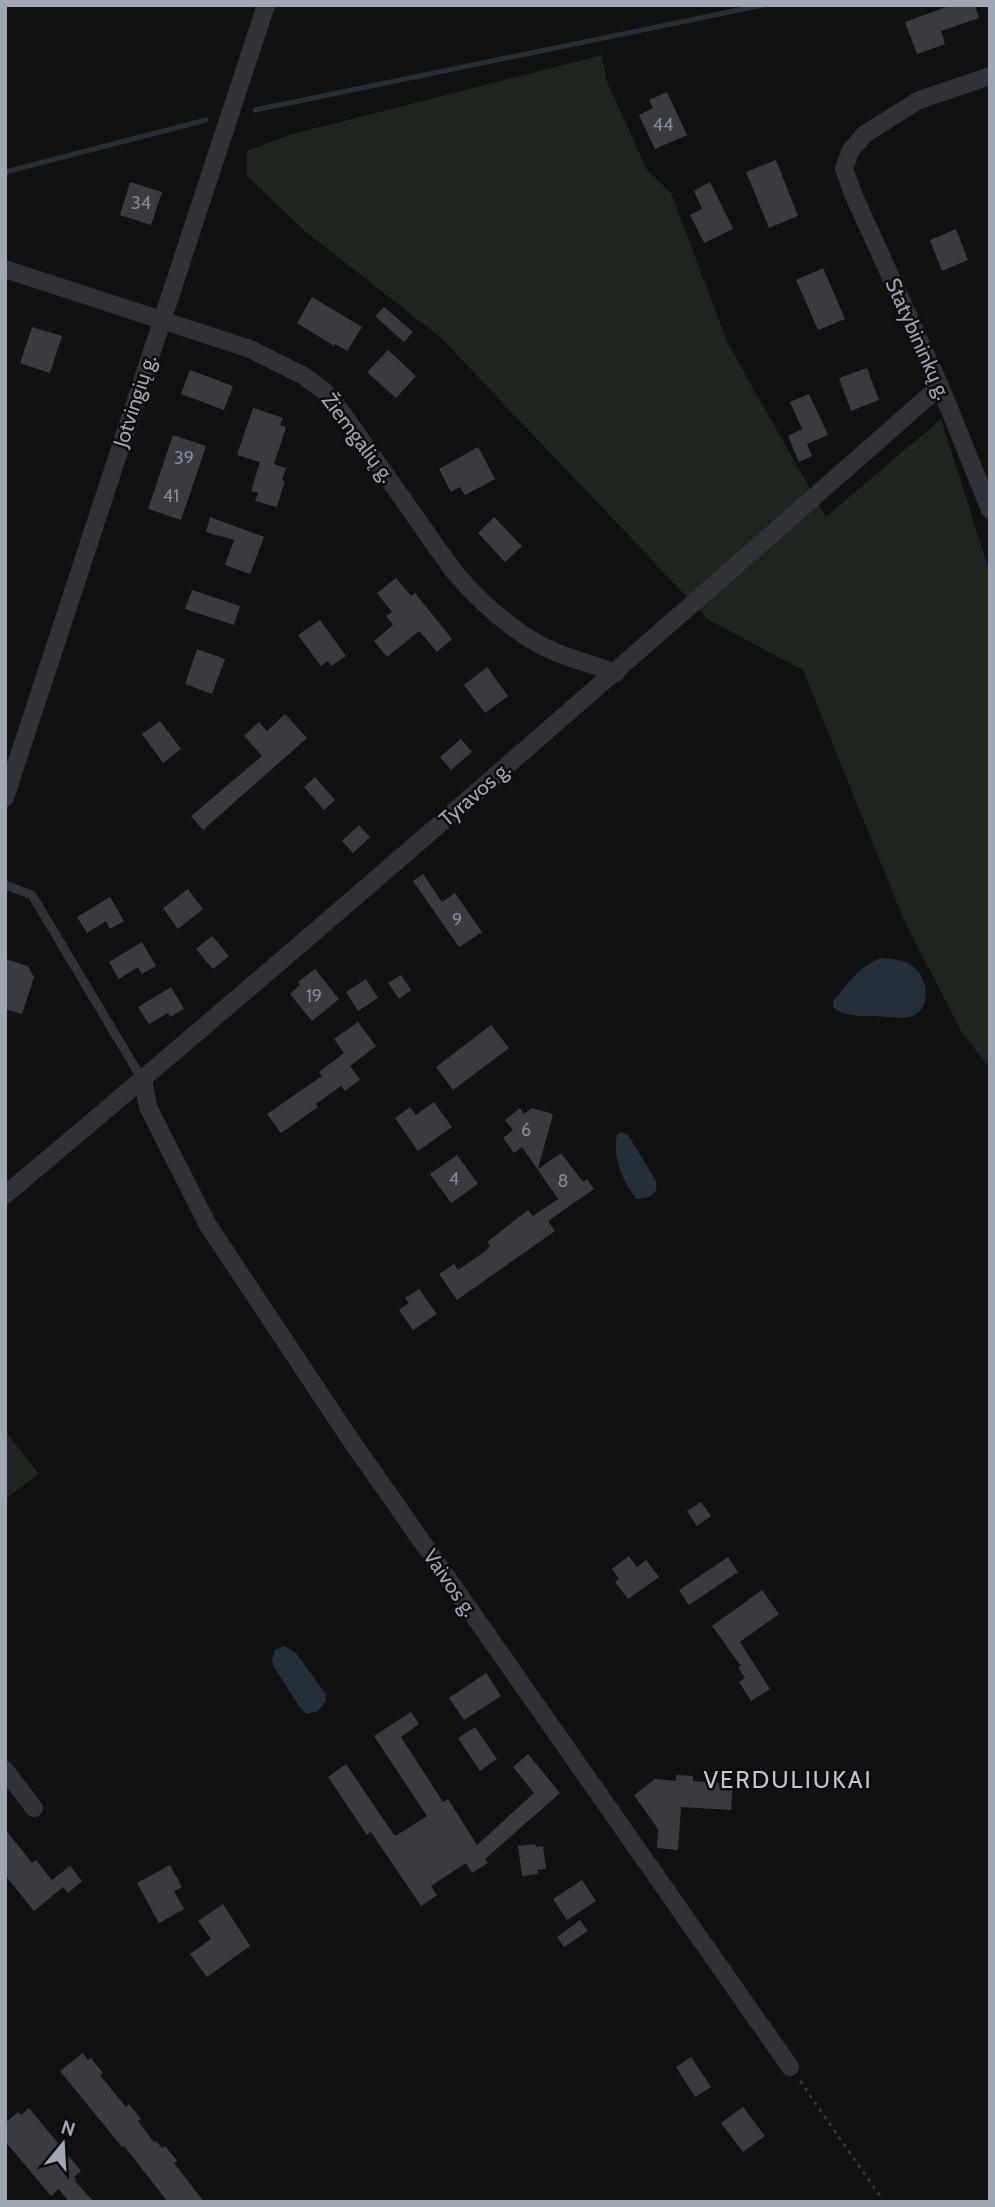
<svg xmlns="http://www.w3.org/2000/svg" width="995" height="2207" viewBox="0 0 995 2207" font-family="Cabin,sans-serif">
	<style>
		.green { fill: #1d251e }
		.water { fill: #262f37 }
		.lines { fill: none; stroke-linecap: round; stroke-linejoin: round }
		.stream { stroke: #262f37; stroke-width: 5 }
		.building { fill: #3a3b40 }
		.path { stroke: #37393f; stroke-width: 2.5; stroke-dasharray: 3.5 5; stroke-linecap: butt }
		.lane { stroke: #313238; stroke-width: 9 }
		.street { stroke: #313238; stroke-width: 18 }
		.labels { text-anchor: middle; stroke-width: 5; stroke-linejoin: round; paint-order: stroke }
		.number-label { font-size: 18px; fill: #878b97 }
		.street-label { font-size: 21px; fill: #a1a6b4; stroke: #0c0c0d }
		.quarter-label { font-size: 24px; letter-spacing: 2px; fill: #c2c6d0; stroke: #0c0c0d }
	</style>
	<rect width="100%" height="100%" fill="#111112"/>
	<g class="green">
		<path d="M602 55 607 82 647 170 671 193 728 344 826 517 941 419 990 573V1069L961 1031 903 918 803 670 709 620 440 337 306 232 247 176V151L289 135Z"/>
		<path d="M5 1431 39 1474 5 1499Z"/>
	</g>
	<g class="water">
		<path d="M880 958C890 959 902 959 911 965 929 976 933 1011 909 1017 898 1019 882 1016 871 1016 858 1016 845 1016 834 1008L833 1001C847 984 859 967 880 958Z"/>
		<path d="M621 1132 628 1135 656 1181C659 1195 648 1199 636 1199 623 1181 612 1158 617 1135Z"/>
		<path d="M284 1646 296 1653 325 1693 326 1700 318 1711 307 1714 301 1709 274 1667 272 1661 275 1650Z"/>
	</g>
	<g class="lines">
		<g class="stream">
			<path d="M255 110 763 5"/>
			<path d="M5 172 206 120"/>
		</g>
	</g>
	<g class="building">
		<path d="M952 5H975L979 18 941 31 945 44 917 54 905 22Z"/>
		<path d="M667 92 687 135 655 149 639 115 653 108 649 100Z"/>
		<path d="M776 160 798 216 769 228 746 172Z"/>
		<path d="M130 182 162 192 151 225 120 215Z"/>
		<path d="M710 182 733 229 704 243 690 215 702 209 694 191Z"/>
		<path d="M956 229 968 260 942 271 930 240Z"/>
		<path d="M823 268 845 319 818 330 796 280Z"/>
		<path d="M312 297 362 327 347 351 335 344 334 346 297 323Z"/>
		<path d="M384 307 413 332 404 342 375 316Z"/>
		<path d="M32 327 62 336 50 373 20 363Z"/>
		<path d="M388 350 416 376 396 398 367 372Z"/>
		<path d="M867 368 879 400 851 411 839 378Z"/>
		<path d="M190 370 233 386 224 410 181 394Z"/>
		<path d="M809 394 828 435 807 444 812 456 799 462 788 436 802 429 790 402Z"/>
		<path d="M253 408 283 418 280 425 286 427 274 464 286 468 282 480 285 481 277 507 255 501 258 493 251 491 260 462 237 455Z"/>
		<path d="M173 435 206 446 181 520 148 509Z"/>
		<path d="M478 447 495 479 465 495 460 487 451 492 439 469Z"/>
		<path d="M210 517 264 537 250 574 225 565 234 540 206 532Z"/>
		<path d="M494 517 522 546 505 562 478 533Z"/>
		<path d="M396 578 411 596 415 593 452 639 437 652 419 631 387 657 374 641 393 625 386 616 392 612 377 593Z"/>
		<path d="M192 590 240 606 234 625 185 609Z"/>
		<path d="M320 620 346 656 331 666 328 661 321 666 298 635Z"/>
		<path d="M197 649 225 659 212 694 185 684Z"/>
		<path d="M487 667 508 696 485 713 464 685Z"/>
		<path d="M285 714 307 738 203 830 191 816 262 756 244 736 259 722 267 731Z"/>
		<path d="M160 721 181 749 163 763 142 734Z"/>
		<path d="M461 739 472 752 451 770 440 757Z"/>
		<path d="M315 777 335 800 324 810 304 787Z"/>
		<path d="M359 825 370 837 353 853 342 841Z"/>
		<path d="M423 874 442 902 455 893 482 932 459 947 413 881Z"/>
		<path d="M188 889 203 909 178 929 163 908Z"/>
		<path d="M110 897 124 921 110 929 106 921 87 933 77 917Z"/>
		<path d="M212 936 229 956 213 969 196 949Z"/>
		<path d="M142 942 156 966 142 974 138 967 119 979 109 962Z"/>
		<path d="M5 959 28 966 34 977 22 1014 5 1009Z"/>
		<path d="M315 969 339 999 312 1021 290 994 300 985 298 982Z"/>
		<path d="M401 975 411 990 399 999 388 983Z"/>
		<path d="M366 979 378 998 358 1011 346 992Z"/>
		<path d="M171 987 184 1009 170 1017 168 1013 149 1024 138 1007Z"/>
		<path d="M358 1022 376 1046 350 1066 360 1080 345 1091 341 1086 316 1104 318 1107 281 1133 267 1114 322 1076 319 1072 344 1053 334 1039Z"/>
		<path d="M491 1025 509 1048 453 1090 436 1067Z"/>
		<path d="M434 1102 452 1127 418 1151 395 1118 410 1107 416 1115Z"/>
		<path d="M520 1108 524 1114 532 1108 553 1114 538 1169 561 1153 583 1182 587 1179 594 1189 548 1221 555 1231 457 1300 439 1274 454 1264 458 1270 484 1252 490 1246 487 1242 528 1210 533 1216 558 1199 522 1147 514 1153 503 1138 513 1130 505 1120Z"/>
		<path d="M457 1155 478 1184 451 1203 430 1174Z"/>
		<path d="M419 1289 437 1314 413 1330 399 1310 409 1303 405 1298Z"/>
		<path d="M701 1502 711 1516 697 1526 687 1511Z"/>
		<path d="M629 1556 637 1567 646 1560 659 1577 628 1599 615 1582 619 1579 612 1569Z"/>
		<path d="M728 1557 738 1572 689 1605 679 1590Z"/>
		<path d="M762 1590 779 1614 740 1642 770 1689 751 1701 739 1682 745 1678 738 1667 741 1666 712 1626Z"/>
		<path d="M486 1673 501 1696 464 1720 449 1698Z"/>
		<path d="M411 1712 419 1724 401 1737 443 1802 448 1799 477 1845 534 1793 513 1767 528 1754 560 1793 485 1859 488 1863 472 1873 466 1863 431 1886 437 1895 421 1906 371 1832 367 1835 328 1777 346 1764 394 1835H397L427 1816 374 1736Z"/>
		<path d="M475 1727 497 1759 480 1771 458 1738Z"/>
		<path d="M676 1775 693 1776V1781L733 1784 731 1810 681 1807 678 1850 657 1848 658 1829 634 1795 655 1779 676 1781Z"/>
		<path d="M5 1829 32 1863 36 1860 52 1880 70 1866 82 1881 68 1893 63 1887 34 1911 5 1875Z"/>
		<path d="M535 1844 536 1847 543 1846 546 1869 537 1870 538 1874 522 1876 518 1846Z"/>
		<path d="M170 1865 182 1887 174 1891 184 1909 159 1923 137 1883Z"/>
		<path d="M582 1880 596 1901 567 1920 553 1899Z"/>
		<path d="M223 1904 250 1946 207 1977 190 1954 211 1939 198 1921Z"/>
		<path d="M580 1920 588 1931 564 1947 557 1937Z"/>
		<path d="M83 2053 88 2060 91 2058 103 2073 100 2075 126 2107 129 2104 141 2119 138 2121 154 2142 156 2141 162 2148 165 2146 177 2161 174 2163 204 2202H168L124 2146 122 2147 60 2071Z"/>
		<path d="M691 2057 711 2087 695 2097 676 2067Z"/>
		<path d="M743 2107 765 2136 743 2152 721 2123Z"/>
		<path d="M29 2108 81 2171 74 2177 76 2180 75 2181 94 2202H69L59 2189 51 2196 5 2141V2123L18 2112 21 2115Z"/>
	</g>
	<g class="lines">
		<path class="path" d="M800 2081 884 2202"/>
		<path class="lane" d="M5 885 32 895 142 1079"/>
		<g class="street">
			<path d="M990 76 919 100 865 134 851 150 844 169 854 196 940 386 990 510"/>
			<path d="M5 269 250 349 304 376 323 390 340 410 452 569C478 600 508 628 544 647 566 658 593 664 616 673"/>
			<path d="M5 798 266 5"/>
			<path d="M143 1080 148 1107 208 1225 348 1436 790 2067"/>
			<path d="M5 1195C321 930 631 659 940 386"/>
			<path d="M5 1770 34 1808"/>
		</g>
	</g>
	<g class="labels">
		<g class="number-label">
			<text x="663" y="131">44</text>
			<text x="141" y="209">34</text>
			<text x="184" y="464">39</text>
			<text x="171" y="502">41</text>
			<text x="457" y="926">9</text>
			<text x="314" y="1002">19</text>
			<text x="526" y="1136">6</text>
			<text x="454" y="1185">4</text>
			<text x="563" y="1187">8</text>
		</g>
		<g class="street-label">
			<text transform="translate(918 339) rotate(66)" y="7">Statybininkų g.</text>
			<text transform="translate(135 401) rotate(-72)" y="7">Jotvingių g.</text>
			<text transform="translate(358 438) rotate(53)" y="7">Žiemgalių g.</text>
			<text transform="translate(475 794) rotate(-41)" y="7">Tyravos g.</text>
			<text transform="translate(450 1583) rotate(55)" y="7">Vaivos g.</text>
		</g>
		<g class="quarter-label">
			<text x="788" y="1788">VERDULIUKAI</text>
		</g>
	</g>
	<rect width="995" height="2207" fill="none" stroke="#a1a6b4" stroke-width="14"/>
	<g transform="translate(63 2144) rotate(18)" stroke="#0c0c0d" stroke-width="5" paint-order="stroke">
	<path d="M0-5L12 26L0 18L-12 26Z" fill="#a1a6b4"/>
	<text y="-10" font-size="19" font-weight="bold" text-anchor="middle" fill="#a1a6b4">N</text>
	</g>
</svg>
